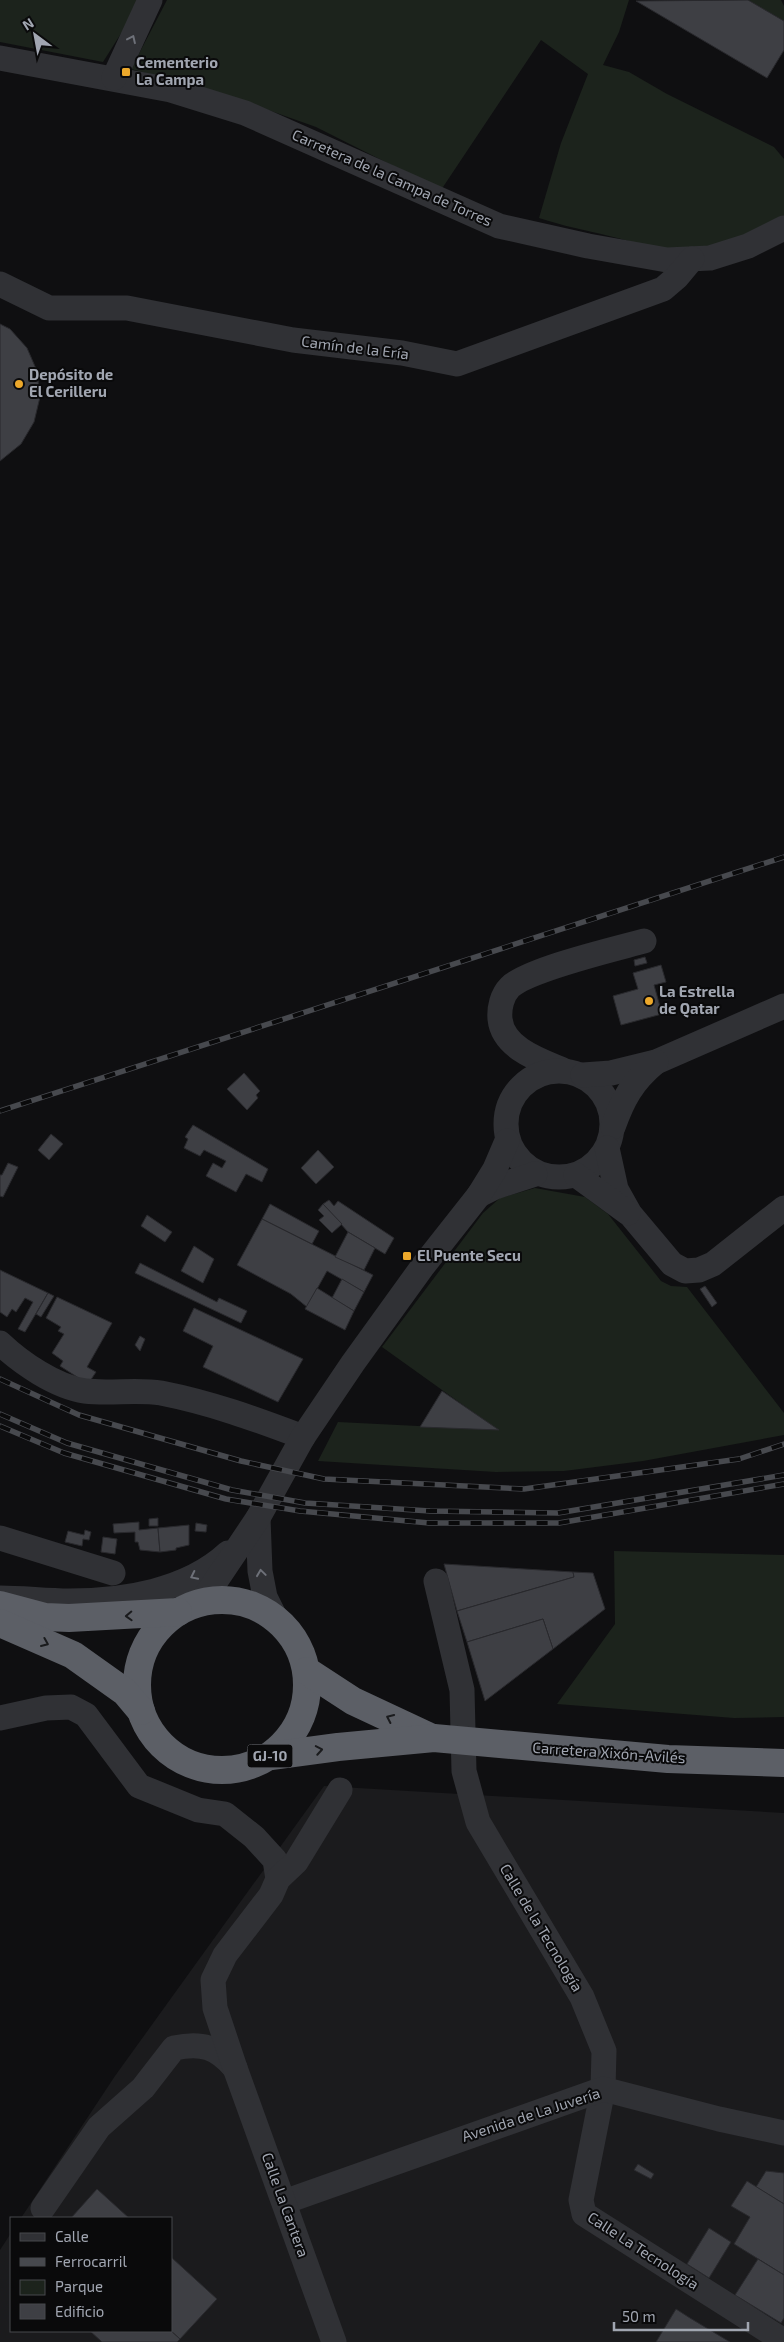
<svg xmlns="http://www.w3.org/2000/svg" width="784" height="2342" viewBox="0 0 784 2342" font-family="'Exo 2',sans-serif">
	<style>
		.built { fill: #1b1b1d }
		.green { fill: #1c231c }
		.building { fill: #3e3f44; stroke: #29292d }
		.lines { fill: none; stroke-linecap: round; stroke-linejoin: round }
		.minor { stroke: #303135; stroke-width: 25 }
		.highway { stroke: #5c5f66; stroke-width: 28 }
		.rail-casing { stroke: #47494e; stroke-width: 5.5 }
		.rail { stroke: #0a0a0b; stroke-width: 4; stroke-dasharray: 11; stroke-linecap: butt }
		.oneway { stroke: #6e7179 }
		.oneway2 { stroke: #1a1b1d }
		.poi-dot { fill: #eca82b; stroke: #0a0a0b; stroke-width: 2 }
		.labels { text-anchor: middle; stroke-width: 4; stroke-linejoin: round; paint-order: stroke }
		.shield { fill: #0a0a0b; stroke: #74777f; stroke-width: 1 }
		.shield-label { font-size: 14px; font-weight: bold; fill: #a1a6b1 }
		.poi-label { font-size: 15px; font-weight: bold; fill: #a1a6b1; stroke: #0a0a0b; text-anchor: start }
		.street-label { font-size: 15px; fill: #a1a6b1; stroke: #0a0a0b }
	</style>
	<rect width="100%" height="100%" fill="#0f0f11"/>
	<path class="built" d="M324 1786 784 1813V2342H0V2250L11 2233V2331H171V2218H21L115 2076Z"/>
	<g class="green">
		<path d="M0 0H142L103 62 0 42Z"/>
		<path d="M167 0H629L619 32 603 65 629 72 667 94 774 147 784 159V216C758 231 730 249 700 252 668 254 639 243 609 236 585 230 563 226 539 218L561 143 588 74 541 40 441 190 316 127 217 92 131 69Z"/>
		<path d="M748 0H781L784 6V21Z"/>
		<path d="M535 1188 585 1197 608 1214 661 1281 671 1286 687 1287 784 1413V1435L643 1461 564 1471 496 1472 318 1461 338 1422 498 1430 382 1347 483 1213 500 1198Z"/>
		<path d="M614 1551 784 1555V1717L734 1718 557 1704 615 1624Z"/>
	</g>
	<g class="building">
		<path d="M748 0 784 21V50L767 78 636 1Z"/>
		<path d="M0 324 10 329 27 348 37 371 40 397 34 422 21 444 0 461Z"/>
		<path d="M645 957 647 963 635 966 634 960Z"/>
		<path d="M661 965 666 982 654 985 662 1014 621 1025 613 996 638 989 633 973Z"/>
		<path d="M244 1073 260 1091 256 1095 258 1098 247 1110 227 1089Z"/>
		<path d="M193 1125 268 1169 262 1182 246 1174 236 1192 206 1176 213 1163 222 1168 226 1161 204 1150 200 1156 184 1148 188 1139 185 1137Z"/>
		<path d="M51 1134 63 1144 49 1160 38 1150Z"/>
		<path d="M318 1150 334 1167 316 1184 301 1168Z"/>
		<path d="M8 1163 18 1167 3 1197 0 1196V1175H2Z"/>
		<path d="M329 1200 334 1206 338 1201 394 1238 385 1254 348 1232 323 1204Z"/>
		<path d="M270 1204 319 1231 312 1244 262 1219Z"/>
		<path d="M323 1204 342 1224 332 1233 319 1220 324 1216 318 1210Z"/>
		<path d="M147 1215 172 1232 165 1242 141 1226Z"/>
		<path d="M262 1219 373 1275 364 1292 327 1271 307 1307 291 1294 237 1265Z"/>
		<path d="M348 1232 375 1248 364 1270 335 1257Z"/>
		<path d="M194 1246 214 1259 203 1283 181 1271Z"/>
		<path d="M140 1263 217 1302 219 1298 247 1311 241 1323 135 1273Z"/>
		<path d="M0 1270 48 1293 25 1332 18 1329 33 1302 25 1298 16 1312 12 1309 7 1317 0 1312Z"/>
		<path d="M342 1279 364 1292 354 1311 332 1298Z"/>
		<path d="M705 1286 717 1303 712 1307 700 1289Z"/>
		<path d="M317 1288 354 1311 345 1330 305 1309Z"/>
		<path d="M48 1293 54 1296 41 1317 36 1314Z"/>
		<path d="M57 1297 112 1323 87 1367 96 1372 88 1384 60 1366 63 1361 52 1353 64 1334 58 1331 61 1327 46 1318Z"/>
		<path d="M194 1308 303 1359 278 1402 203 1367 213 1346 183 1331Z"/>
		<path d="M140 1336 145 1339 140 1351 135 1345Z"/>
		<path d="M442 1391 499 1430 420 1427Z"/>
		<path d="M158 1518V1526H149V1519Z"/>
		<path d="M139 1522V1530L158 1528 160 1552 140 1550 138 1542H135V1532L114 1533 113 1524Z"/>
		<path d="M196 1523 207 1525 206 1532 195 1531Z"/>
		<path d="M189 1525V1545L176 1548V1550L160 1552 158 1528Z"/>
		<path d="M85 1530 91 1532 89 1540 83 1539 82 1546 65 1542 68 1531 84 1535Z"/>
		<path d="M103 1537 117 1539 115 1554 101 1552Z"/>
		<path d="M444 1564 573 1572 574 1577 457 1611Z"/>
		<path d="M573 1572 593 1573 605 1609 553 1649 543 1619 467 1642 457 1611 574 1577Z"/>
		<path d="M543 1619 553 1649 485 1701 467 1642Z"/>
		<path d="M638 2164 654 2174 651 2179 634 2170Z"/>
		<path d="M766 2171 784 2173V2204L756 2187Z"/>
		<path d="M747 2181 784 2204V2275L734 2244 750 2217 731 2206Z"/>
		<path d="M97 2189 129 2218H71Z"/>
		<path d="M709 2228 731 2242 709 2278 687 2264Z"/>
		<path d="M171 2257 217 2299 180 2339 171 2331Z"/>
		<path d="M758 2259 784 2275V2318L781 2323 735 2295Z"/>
		<path d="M676 2309 690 2318 730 2342H656Z"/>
		<path d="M90 2331H171L180 2339 177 2342H102Z"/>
	</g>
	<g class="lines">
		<g class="minor">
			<path d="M0 58 171 90 245 113 499 226 588 246 667 260 710 258 748 246 784 228"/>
			<path d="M114 78 150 0"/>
			<path d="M0 284 49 308H127L293 340 402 353 457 364 663 289 677 277 692 259"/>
			<path d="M563 1070C539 1060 503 1048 500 1019 499 1008 502 995 510 987 529 969 615 949 644 941"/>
			<circle cx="559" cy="1124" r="53"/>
			<path d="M583 1075 611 1073 656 1062 784 1006"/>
			<path d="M613 1127C623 1099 632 1082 656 1062"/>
			<path d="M607 1148 616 1189 630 1214 672 1264 685 1271 699 1270 713 1264 784 1208"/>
			<path d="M576 1175 628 1213"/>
			<path d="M479 1195 495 1187 535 1174"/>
			<path d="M0 1343C21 1363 56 1387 85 1391 110 1394 137 1389 161 1393 212 1403 255 1419 303 1437"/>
			<path d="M258 1518 260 1571 265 1597 276 1619"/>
			<path d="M0 1538 113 1573"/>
			<path d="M436 1581 462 1690 464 1771 478 1822 582 1997 604 2051 603 2089 581 2200 584 2214 784 2341"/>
			<path d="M0 1598C23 1598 46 1601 69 1601 123 1601 187 1591 228 1553"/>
			<path d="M201 1603 258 1518 303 1437 353 1363 423 1266 479 1195 495 1169 507 1141"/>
			<path d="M0 1718 46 1708 71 1707 86 1715 139 1786 198 1810 225 1814 254 1837 275 1860 278 1879"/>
			<path d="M284 2202 603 2089 719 2119 784 2133"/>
			<path d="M43 2208 99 2127 143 2088 174 2048C202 2042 217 2047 235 2068"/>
			<path d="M334 2342 235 2068 215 2008 213 1980 225 1955 271 1895 278 1879 296 1862 340 1790"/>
		</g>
		<g class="highway">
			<circle cx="222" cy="1685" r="85"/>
			<path d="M0 1605 45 1617 69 1618 178 1612"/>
			<path d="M0 1623 73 1655 125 1692 141 1711"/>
			<path d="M307 1671 353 1701 432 1738"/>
			<path d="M271 1756 338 1747 434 1738 668 1759 784 1763"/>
		</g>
		<g class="rail-casing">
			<g id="rail">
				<path d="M0 1111 784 857"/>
				<path d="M0 1379 79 1415 241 1461 324 1479 524 1489 739 1459 784 1444"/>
				<path d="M0 1414 67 1443 232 1490 305 1503 430 1511 558 1513 784 1475"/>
				<path d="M0 1426 64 1453 226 1499 300 1511 429 1523H559L784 1484"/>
			</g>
		</g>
		<use href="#rail" class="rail"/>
	</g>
	<defs><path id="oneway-chevron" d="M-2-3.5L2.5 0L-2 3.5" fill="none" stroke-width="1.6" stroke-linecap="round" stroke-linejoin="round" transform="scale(1.25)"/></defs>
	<g class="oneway">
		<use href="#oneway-chevron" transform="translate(132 39) rotate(-65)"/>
		<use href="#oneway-chevron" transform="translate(261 1573) rotate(-98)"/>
		<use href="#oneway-chevron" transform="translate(194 1576) rotate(154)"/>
	</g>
	<g class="oneway2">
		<use href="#oneway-chevron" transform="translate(129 1616) rotate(178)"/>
		<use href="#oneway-chevron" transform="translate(45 1643) rotate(23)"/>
		<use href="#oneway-chevron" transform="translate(390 1718) rotate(-155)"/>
		<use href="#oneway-chevron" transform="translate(319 1750) rotate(-10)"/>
	</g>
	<g class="poi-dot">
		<rect x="121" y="67" width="10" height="10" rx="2.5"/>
		<circle cx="19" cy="384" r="5"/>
		<circle cx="649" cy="1001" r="5"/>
		<rect x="402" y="1251" width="10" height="10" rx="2.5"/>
	</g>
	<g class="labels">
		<rect class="shield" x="247.5" y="1744.5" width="45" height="23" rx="4"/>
		<g class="shield-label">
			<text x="270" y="1761">GJ-10</text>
		</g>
		<g class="poi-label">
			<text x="136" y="68">Cementerio<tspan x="136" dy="17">La Campa</tspan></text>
			<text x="29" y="380">Depósito de<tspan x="29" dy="17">El Cerilleru</tspan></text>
			<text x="659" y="997">La Estrella<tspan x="659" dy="17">de Qatar</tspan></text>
			<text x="417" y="1261">El Puente Secu</text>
		</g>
		<g class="street-label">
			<text transform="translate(392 178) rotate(24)" y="5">Carretera de la Campa de Torres</text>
			<text transform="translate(355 348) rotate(7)" y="5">Camín de la Ería</text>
			<text transform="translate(609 1753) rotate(4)" y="5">Carretera Xixón-Avilés</text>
			<text transform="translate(541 1928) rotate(59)" y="5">Calle de la Tecnología</text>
			<text transform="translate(531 2115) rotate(-18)" y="5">Avenida de La Juvería</text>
			<text transform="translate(285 2205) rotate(70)" y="5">Calle La Cantera</text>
			<text transform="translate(643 2251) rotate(33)" y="5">Calle La Tecnología</text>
		</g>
	</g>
	<rect x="10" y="2217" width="162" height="115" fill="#0a0a0b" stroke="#46484d"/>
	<rect x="20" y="2233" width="25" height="8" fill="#303135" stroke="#46484d"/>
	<text x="55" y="2242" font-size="15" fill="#a1a6b1">Calle</text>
	<rect x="20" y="2258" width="25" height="8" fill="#47494e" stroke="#46484d"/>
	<text x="55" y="2267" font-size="15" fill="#a1a6b1">Ferrocarril</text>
	<rect x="20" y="2280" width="25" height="15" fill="#1c231c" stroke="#46484d"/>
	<text x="55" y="2292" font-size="15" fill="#a1a6b1">Parque</text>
	<rect x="20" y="2304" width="25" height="15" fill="#3e3f44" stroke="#46484d"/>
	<text x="55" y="2317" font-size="15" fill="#a1a6b1">Edificio</text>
	<g transform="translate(35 35) rotate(328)" stroke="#0a0a0b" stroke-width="4" paint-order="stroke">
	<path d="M0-4L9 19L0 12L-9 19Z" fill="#a1a6b1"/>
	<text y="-8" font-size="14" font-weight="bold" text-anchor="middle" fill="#a1a6b1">N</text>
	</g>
	<path d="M614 2322v8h134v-8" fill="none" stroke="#a1a6b1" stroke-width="2.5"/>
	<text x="622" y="2322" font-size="15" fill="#a1a6b1" stroke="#0a0a0b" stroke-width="4" paint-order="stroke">50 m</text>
</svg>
